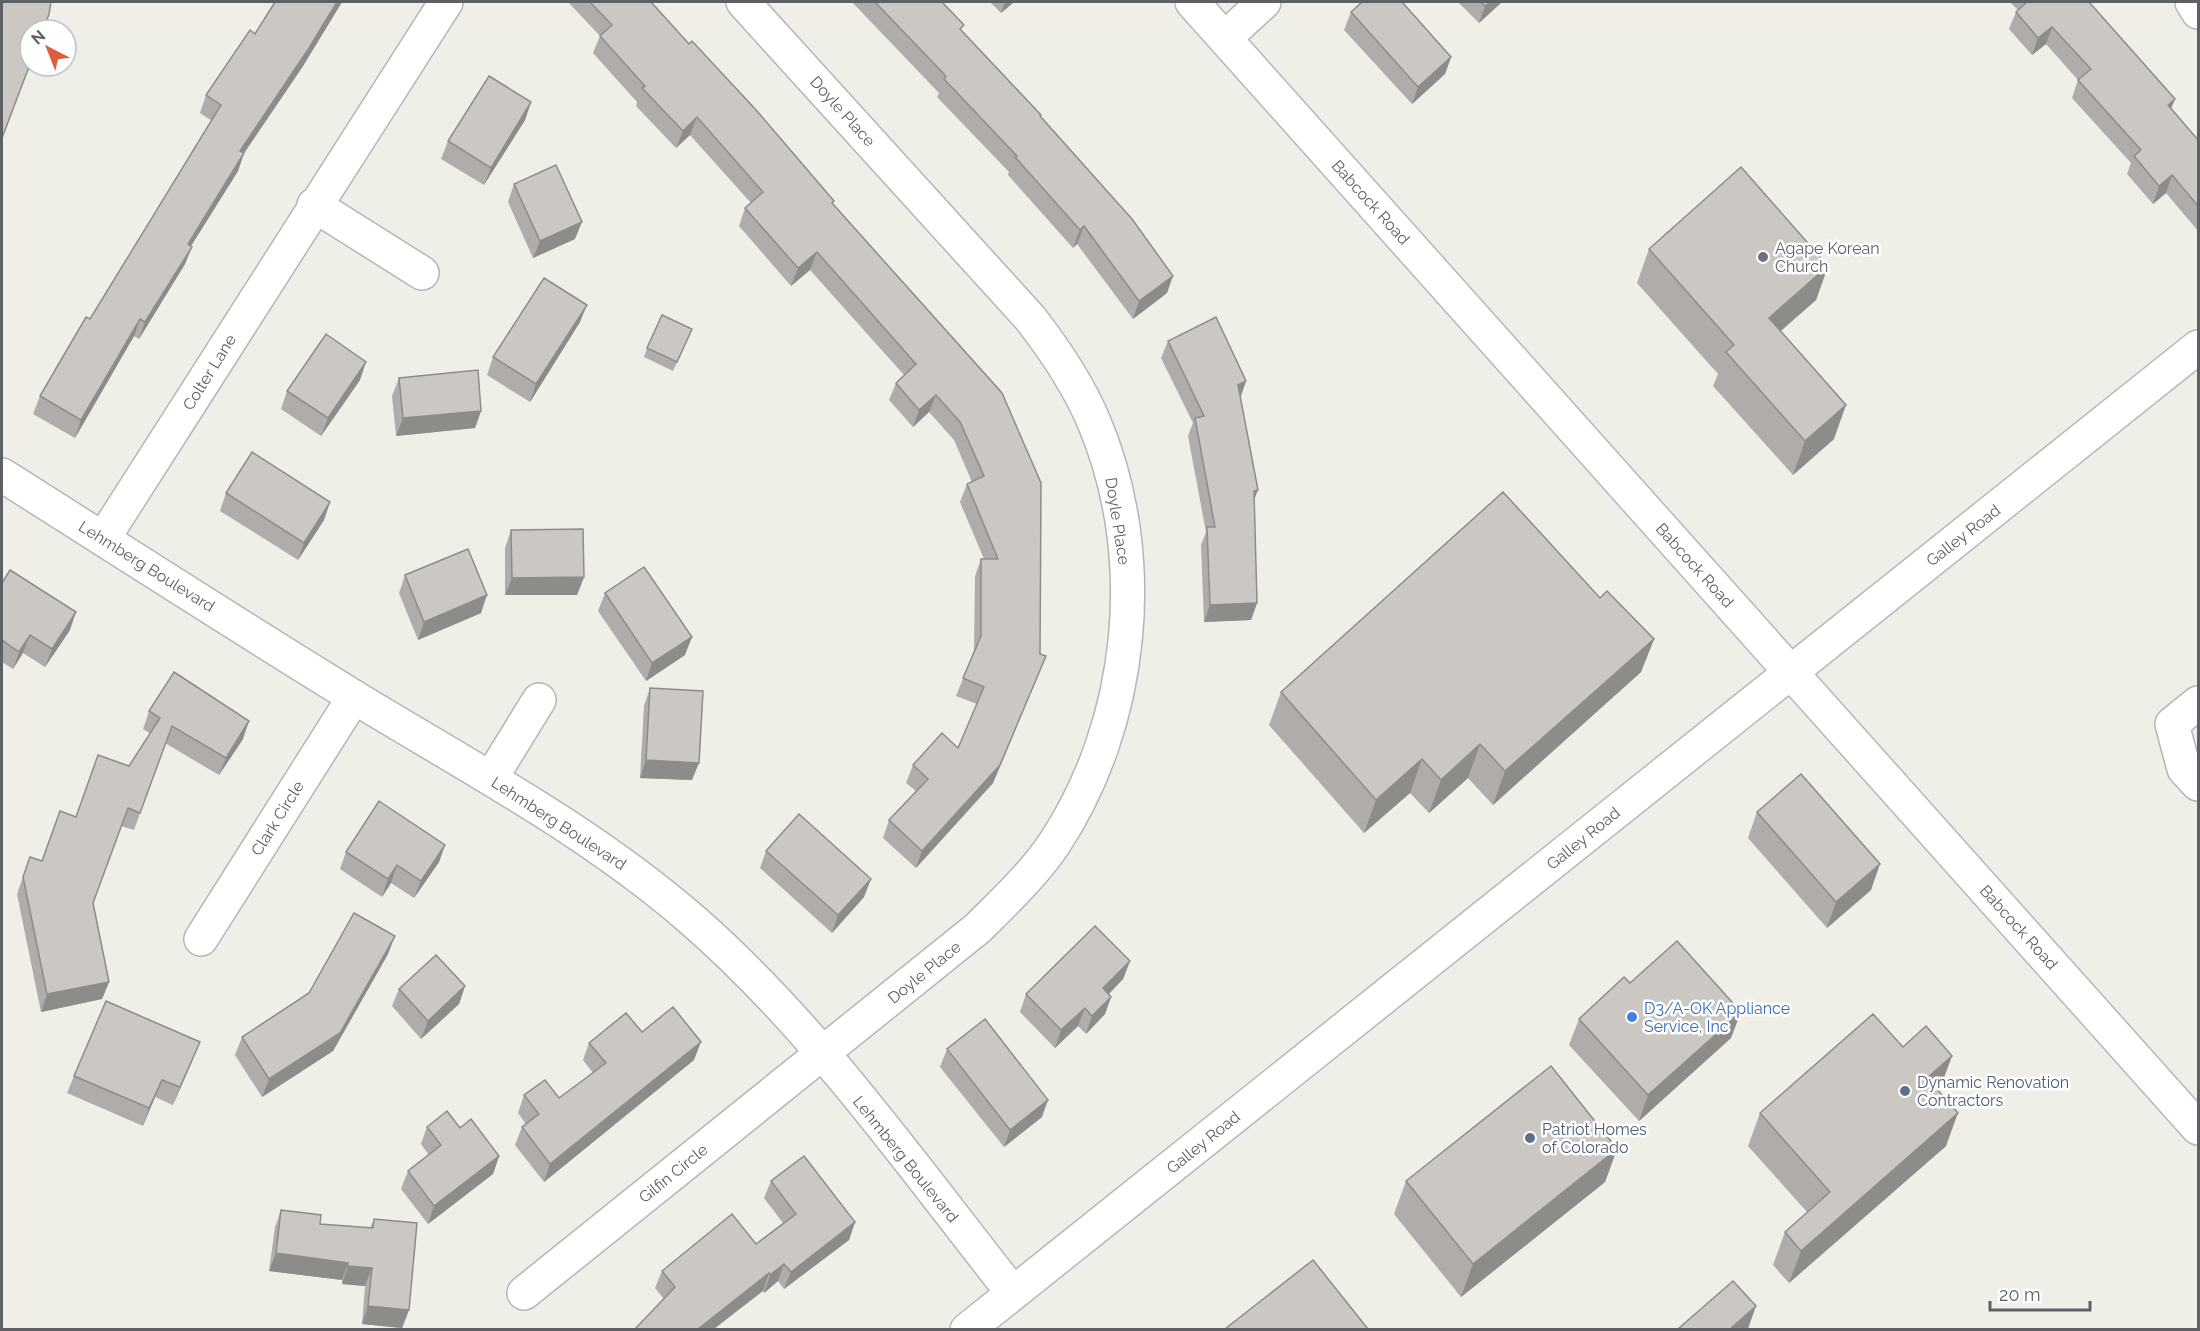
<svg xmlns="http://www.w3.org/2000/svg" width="2200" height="1331" viewBox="0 0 2200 1331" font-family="Raleway,sans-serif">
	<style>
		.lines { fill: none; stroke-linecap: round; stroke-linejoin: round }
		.street-casing { stroke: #b4b5ba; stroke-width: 36 }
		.secondary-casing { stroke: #b5b7bd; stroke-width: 36 }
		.street { stroke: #fff; stroke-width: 33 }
		.secondary { stroke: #fff; stroke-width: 33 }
		.wall { fill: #afaca9 }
		.shaded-wall { fill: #8e8c89 }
		.building { fill: #cbc8c4; stroke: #8e8c89; stroke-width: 1.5 }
		.worship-dot { fill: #6b7280; stroke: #fff; stroke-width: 2 }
		.shop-dot { fill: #3f7fe0; stroke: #fff; stroke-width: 2 }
		.service-dot { fill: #5c6f8a; stroke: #fff; stroke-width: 2 }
		.labels { text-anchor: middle; stroke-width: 5; stroke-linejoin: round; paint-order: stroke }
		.street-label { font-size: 16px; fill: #5e6066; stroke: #fff }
		.worship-label { font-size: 16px; fill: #5b616d; stroke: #fff; text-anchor: start }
		.shop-label { font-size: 16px; fill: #366cbe; stroke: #fff; text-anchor: start }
		.service-label { font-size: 16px; fill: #4e5e75; stroke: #fff; text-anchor: start }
	</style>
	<rect width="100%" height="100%" fill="#efeee7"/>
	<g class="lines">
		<g class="street-casing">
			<g id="street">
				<path d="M2192 2 2198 12"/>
				<path d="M1225 38 1264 2"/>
				<path d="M314 205 422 273"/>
				<path d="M2 475C119 549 235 624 354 697 469 767 588 830 690 918 813 1024 913 1167 1013 1293"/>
				<path d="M103 539 446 2"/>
				<path d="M2198 703 2172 724 2184 769 2198 784"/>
				<path d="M491 778 539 700"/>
				<path d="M201 939 354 697"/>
				<path d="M524 1293 978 928C1004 902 1033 875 1054 844 1134 723 1151 557 1094 422 1078 384 1055 350 1030 318L743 2"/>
			</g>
		</g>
		<g class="secondary-casing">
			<g id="secondary">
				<path d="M1192 2 2198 1128"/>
				<path d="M967 1330 2198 347"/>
			</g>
		</g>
		<use href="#street" class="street"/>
		<use href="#secondary" class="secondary"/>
	</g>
	<g class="wall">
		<path d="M275 2H342L303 66 244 153 238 171 191 246 185 264 139 339 134 336 75 438 33 414 40 396 90 319 212 121 200 113 206 95 255 34Z"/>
		<path d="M568 2H651L1002 393 1040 654 1046 656 1039 673 993 783 916 868 883 838 889 820 916 791 906 783 913 765 958 748 977 704 956 696 974 651 975 576 981 559H984L960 502 967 484 972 482 954 440 929 412 913 427 889 400 896 383 904 375 810 270 791 286 739 226 745 208 751 203 690 135 676 148 636 106 637 102 593 53 600 36Z"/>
		<path d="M852 2H942L962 31 1041 117 1167 293 1133 319 1077 244 1073 248 1008 175 1009 172 937 97 939 93Z"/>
		<path d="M990 2H1014L1001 13Z"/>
		<path d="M1458 2H1502L1479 23Z"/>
		<path d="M2010 2H2089L2175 99 2171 108 2199 141V232L2166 193 2153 204 2127 174 2131 163 2072 98 2078 80 2046 44 2032 55 2009 29 2016 12 2018 10Z"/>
		<path d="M1351 12 1451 57 1445 74 1412 104 1344 30Z"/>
		<path d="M531 102 525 120 484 185 441 159 448 141Z"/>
		<path d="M514 184 575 239 533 258 508 202Z"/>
		<path d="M1649 249 1828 266 1816 300 1780 331 1834 439 1793 475 1713 386 1718 374 1637 283Z"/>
		<path d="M580 322 530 402 487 375 493 357Z"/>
		<path d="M688 338 673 371 644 357 647 348Z"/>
		<path d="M1168 341 1246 381 1240 398 1254 500 1257 603 1251 620 1204 622 1201 545 1206 532 1188 436 1193 423 1161 358Z"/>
		<path d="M399 378 481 411 475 428 396 436 392 396Z"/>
		<path d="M360 380 321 436 281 409 287 391Z"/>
		<path d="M226 493 330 502 324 520 298 560 220 511Z"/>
		<path d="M511 530 584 577 577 595H505V548Z"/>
		<path d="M405 575 481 613 418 640 399 593Z"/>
		<path d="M2 583 70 630 45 667 23 653 13 669 2 662Z"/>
		<path d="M605 593 685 655 646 681 598 611Z"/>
		<path d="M1600 598 1654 639 1641 672 1493 805 1468 778 1429 813 1410 793 1364 833 1269 725 1281 692Z"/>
		<path d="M650 688 692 780 640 778 644 706Z"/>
		<path d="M149 711 243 739 219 775 165 743 134 830 121 826 93 903 109 982 102 999 41 1012 17 894 30 857 42 861 76 817 129 766 151 734 143 729Z"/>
		<path d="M1757 812 1871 890 1827 928 1748 838Z"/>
		<path d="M445 845 439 862 414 898 391 883 382 897 340 869 346 852Z"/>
		<path d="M766 851 864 897 832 933 760 868Z"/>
		<path d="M388 954 333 1051 262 1097 235 1055 242 1037Z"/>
		<path d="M1130 961 1123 979 1109 994 1111 997 1105 1014 1086 1034 1078 1026 1055 1048 1020 1012 1026 994Z"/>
		<path d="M1630 983 1731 1038 1639 1121 1569 1045 1579 1019Z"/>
		<path d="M465 986 459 1004 421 1039 392 1006 399 989Z"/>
		<path d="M642 1032 694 1060 544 1182 515 1145 522 1127 526 1124 518 1113 524 1095 559 1098 593 1073 583 1060 589 1043Z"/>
		<path d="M1903 1047 1952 1056 1940 1088 1938 1090 1946 1146 1789 1283 1773 1265 1785 1232 1807 1212 1748 1146 1760 1113Z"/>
		<path d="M947 1049 1042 1117 1004 1147 940 1067Z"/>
		<path d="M193 1059 173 1105 155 1097 143 1126 67 1093 74 1076Z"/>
		<path d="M427 1127 460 1128 499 1156 493 1174 428 1224 401 1189 408 1171 429 1155 421 1144Z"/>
		<path d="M1617 1149 1605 1182 1461 1297 1394 1214 1406 1181Z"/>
		<path d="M771 1181 855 1222 849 1240 784 1289 778 1281 764 1293 763 1291 664 1299 655 1288 662 1271 756 1244 783 1223 764 1198Z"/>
		<path d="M281 1210 320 1224 370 1228 374 1219 409 1310 402 1328 362 1324 365 1286 342 1284V1280L269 1271 275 1227Z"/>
	</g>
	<g class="shaded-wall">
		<path d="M337 2H342L303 66 234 168 240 151Z"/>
		<path d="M1005 2H1014L1001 13Z"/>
		<path d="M1490 2H1502L1479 23 1485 6Z"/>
		<path d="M2052 27 2046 44 2032 55 2038 38Z"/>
		<path d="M1451 57 1445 74 1412 104 1418 87Z"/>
		<path d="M2175 99 2168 116V105Z"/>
		<path d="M531 102 525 120 484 185 491 168Z"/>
		<path d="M697 117 690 135 676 148 683 131Z"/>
		<path d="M244 153 238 171 181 262 188 244Z"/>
		<path d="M2172 175 2166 193 2153 204 2159 186Z"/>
		<path d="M582 222 575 239 533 258 540 241Z"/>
		<path d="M1084 226 1077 244 1073 248 1080 230Z"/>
		<path d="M192 247 185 264 139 339 145 322Z"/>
		<path d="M817 252 810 270 791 286 798 268Z"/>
		<path d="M1828 266 1816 300 1757 352 1769 318Z"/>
		<path d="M1173 276 1167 293 1133 319 1139 301Z"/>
		<path d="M587 305 580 322 530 402 536 384Z"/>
		<path d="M140 319 134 336 75 438 81 420Z"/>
		<path d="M366 362 360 380 321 436 328 418Z"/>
		<path d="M1246 381 1240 399 1238 385Z"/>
		<path d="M936 395 929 412 913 427 919 410Z"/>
		<path d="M1846 405 1834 439 1793 475 1805 441Z"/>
		<path d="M481 411 475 428 396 436 403 418Z"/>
		<path d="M1258 490 1251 508 1254 491Z"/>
		<path d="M330 502 324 520 298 560 304 543Z"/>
		<path d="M584 577 577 595H505L512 578Z"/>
		<path d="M487 595 481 613 418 640 424 622Z"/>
		<path d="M1257 603 1251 620 1204 622 1210 605Z"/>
		<path d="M76 612 70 630 45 667 52 649Z"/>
		<path d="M30 635 23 653 13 669 19 652Z"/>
		<path d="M692 637 685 655 646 681 652 663Z"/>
		<path d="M1654 639 1641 672 1493 805 1505 771Z"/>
		<path d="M1046 656 1039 673 993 783 916 868 922 851Z"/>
		<path d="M249 721 243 739 219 775 226 758Z"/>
		<path d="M1480 744 1468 778 1429 813 1441 780Z"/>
		<path d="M1422 759 1410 793 1364 833 1376 800Z"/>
		<path d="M646 760 699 763 692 780 640 778Z"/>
		<path d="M445 845 439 862 414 898 421 881Z"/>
		<path d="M1880 864 1871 890 1827 928 1836 902Z"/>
		<path d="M397 865 391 883 382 897 388 879Z"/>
		<path d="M871 879 864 897 832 933 838 915Z"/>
		<path d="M395 936 388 954 333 1051 262 1097 269 1079Z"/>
		<path d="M1130 961 1123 979 1097 1006 1103 988Z"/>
		<path d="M109 982 102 999 41 1012 47 994Z"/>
		<path d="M465 986 459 1004 421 1039 428 1021Z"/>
		<path d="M1111 997 1105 1014 1086 1034 1092 1016Z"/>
		<path d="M1085 1008 1078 1026 1055 1048 1061 1030Z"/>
		<path d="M1741 1012 1731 1038 1639 1121 1648 1095Z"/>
		<path d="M200 1042 193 1059 173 1105 180 1087Z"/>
		<path d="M701 1042 694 1060 544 1182 550 1164Z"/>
		<path d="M1952 1056 1940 1088 1915 1111 1927 1078Z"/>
		<path d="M162 1080 155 1097 143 1126 149 1108Z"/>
		<path d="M1048 1100 1042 1117 1004 1147 1010 1130Z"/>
		<path d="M1958 1113 1946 1146 1789 1283 1801 1251Z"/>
		<path d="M1617 1149 1605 1182 1461 1297 1473 1264Z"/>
		<path d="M499 1156 493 1174 428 1224 434 1206Z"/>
		<path d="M855 1222 849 1240 784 1289 791 1272Z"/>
		<path d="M276 1253 348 1263 342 1280 269 1271Z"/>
		<path d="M784 1264 778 1281 764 1293 770 1275Z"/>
		<path d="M348 1266 372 1268 365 1286 342 1284Z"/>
		<path d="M769 1273 763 1291 714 1329H698Z"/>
		<path d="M368 1306 409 1310 402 1328 362 1324Z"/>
		<path d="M1756 1306 1748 1329H1730Z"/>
	</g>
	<g class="building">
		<path d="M3 2H51L49 14 43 30H30V64L2 138V6Z"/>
		<path d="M275 2H337L309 48 240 151 244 153 188 244 192 247 145 322 140 319 81 420 40 396 86 317 90 319 221 105 206 95 250 30 255 34Z"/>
		<path d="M590 2H651L689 44 692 41 757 111 834 201 832 203 1002 393 1041 483 1040 654 1046 656 1000 765 922 851 889 820 928 779 913 765 942 733 958 748 984 687 963 678 981 636V559H998L967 484 984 476 960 422 936 395 919 410 896 383 916 364 817 252 798 268 745 208 763 192 697 117 683 131 642 88 645 86 600 36 612 25Z"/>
		<path d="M875 2H942L964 25 960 29 1041 115 1040 116 1132 219 1173 276 1139 301 1084 226 1080 230 1015 157 1017 156 944 79 946 76Z"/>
		<path d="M1362 2H1402L1451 57 1418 87 1351 12Z"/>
		<path d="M1481 2H1490L1485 6Z"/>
		<path d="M2027 2H2089L2175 99 2168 105 2199 141V207L2172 175 2159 186 2134 156 2141 150 2078 80 2091 69 2052 27 2038 38 2016 12Z"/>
		<path d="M489 76 531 102 491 168 448 141Z"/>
		<path d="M556 165 582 222 540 241 514 184Z"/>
		<path d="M1741 167 1828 266 1769 318 1846 405 1805 441 1726 352 1734 345 1649 249Z"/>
		<path d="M544 278 587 305 536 384 493 357Z"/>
		<path d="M662 315 692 329 677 362 647 348Z"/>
		<path d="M1216 317 1246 381 1238 385 1258 490 1254 491 1257 603 1210 605 1207 527H1215L1195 418 1204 416 1168 341Z"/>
		<path d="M326 334 366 362 328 418 287 391Z"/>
		<path d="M478 370 481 411 403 418 399 378Z"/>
		<path d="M252 452 330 502 304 543 226 493Z"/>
		<path d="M1503 492 1600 598 1607 591 1654 639 1505 771 1480 744 1441 780 1422 759 1376 800 1281 692Z"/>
		<path d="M583 529 584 577 512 578 511 530Z"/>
		<path d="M468 549 487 595 424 622 405 575Z"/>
		<path d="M644 567 692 637 652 663 605 593Z"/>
		<path d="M10 570 76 612 52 649 30 635 19 652 2 640V583Z"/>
		<path d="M174 672 249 721 226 758 172 726 140 813 128 808 93 903 109 982 47 994 23 877 30 857 42 861 60 811 76 817 98 755 129 766 160 718 149 711Z"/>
		<path d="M650 688 703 691 699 763 646 760Z"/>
		<path d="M1801 774 1880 864 1836 902 1757 812Z"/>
		<path d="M379 801 445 845 421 881 397 865 388 879 346 852Z"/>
		<path d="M799 814 871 879 838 915 766 851Z"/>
		<path d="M354 913 395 936 340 1033 269 1079 242 1037 309 993Z"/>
		<path d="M1095 926 1130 961 1103 988 1111 997 1092 1016 1085 1008 1061 1030 1026 994Z"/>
		<path d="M1677 941 1741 1012 1648 1095 1579 1019 1624 977 1630 983Z"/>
		<path d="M436 955 465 986 428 1021 399 989Z"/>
		<path d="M106 1001 200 1042 180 1087 162 1080 149 1108 74 1076Z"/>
		<path d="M673 1007 701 1042 550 1164 522 1127 539 1114 524 1095 545 1080 559 1098 606 1063 589 1043 626 1013 642 1032Z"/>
		<path d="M1873 1014 1903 1047 1926 1026 1952 1056 1927 1078 1958 1113 1801 1251 1785 1232 1830 1192 1760 1113Z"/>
		<path d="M985 1019 1048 1100 1010 1130 947 1049Z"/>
		<path d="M1551 1066 1617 1149 1473 1264 1406 1181Z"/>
		<path d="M447 1111 460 1128 471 1119 499 1156 434 1206 408 1171 441 1145 427 1127Z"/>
		<path d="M804 1156 855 1222 791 1272 784 1264 770 1275 769 1273 698 1329H635L675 1287 662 1271 732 1214 756 1244 796 1214 771 1181Z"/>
		<path d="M281 1210 321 1215 320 1224 373 1228 374 1219 417 1223 409 1310 368 1306 372 1268 348 1266V1263L276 1253Z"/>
		<path d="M1313 1260 1368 1329H1225Z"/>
		<path d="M1733 1281 1756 1306 1730 1329H1678Z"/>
	</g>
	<circle class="worship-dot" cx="1763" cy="257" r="6"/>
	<circle class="shop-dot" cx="1632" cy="1017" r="6"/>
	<g class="service-dot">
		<circle cx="1905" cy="1091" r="6"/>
		<circle cx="1530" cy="1138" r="6"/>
	</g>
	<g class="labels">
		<g class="street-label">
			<text transform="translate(843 111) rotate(48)" y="6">Doyle Place</text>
			<text transform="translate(1371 202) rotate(48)" y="6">Babcock Road</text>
			<text transform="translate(209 372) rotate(-58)" y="6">Colter Lane</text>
			<text transform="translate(1118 521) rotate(81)" y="6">Doyle Place</text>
			<text transform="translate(1963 535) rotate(-38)" y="6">Galley Road</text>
			<text transform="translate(1695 565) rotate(48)" y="6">Babcock Road</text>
			<text transform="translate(147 566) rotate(32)" y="6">Lehmberg Boulevard</text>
			<text transform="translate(277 818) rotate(-58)" y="6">Clark Circle</text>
			<text transform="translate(559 823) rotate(33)" y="6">Lehmberg Boulevard</text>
			<text transform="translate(1583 838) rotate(-39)" y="6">Galley Road</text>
			<text transform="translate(2019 927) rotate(48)" y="6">Babcock Road</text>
			<text transform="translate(924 972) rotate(-39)" y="6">Doyle Place</text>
			<text transform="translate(1203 1142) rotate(-39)" y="6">Galley Road</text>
			<text transform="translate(906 1159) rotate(51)" y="6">Lehmberg Boulevard</text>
			<text transform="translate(673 1173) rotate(-39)" y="6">Gilfin Circle</text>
		</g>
		<g class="worship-label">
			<text x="1775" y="254">Agape Korean<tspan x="1775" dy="18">Church</tspan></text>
		</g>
		<g class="shop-label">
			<text x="1644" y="1014">D3/A-OK Appliance<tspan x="1644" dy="18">Service, Inc</tspan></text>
		</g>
		<g class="service-label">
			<text x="1917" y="1088">Dynamic Renovation<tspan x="1917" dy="18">Contractors</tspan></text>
			<text x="1542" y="1135">Patriot Homes<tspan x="1542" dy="18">of Colorado</tspan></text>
		</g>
	</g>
	<rect width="2200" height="1331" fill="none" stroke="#5e6066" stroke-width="6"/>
	<g transform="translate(48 48) rotate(318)"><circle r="28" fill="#ffffff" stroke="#bfbfc2" stroke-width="1.5"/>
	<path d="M0-4.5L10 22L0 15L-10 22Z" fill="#dc5e3f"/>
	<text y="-9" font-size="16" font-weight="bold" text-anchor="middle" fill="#5e6066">N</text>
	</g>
	<path d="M1990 1301v9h100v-9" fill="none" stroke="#5e6066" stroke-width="3"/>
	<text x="1999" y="1301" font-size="18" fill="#5e6066" stroke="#ffffff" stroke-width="4.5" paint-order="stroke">20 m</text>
</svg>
